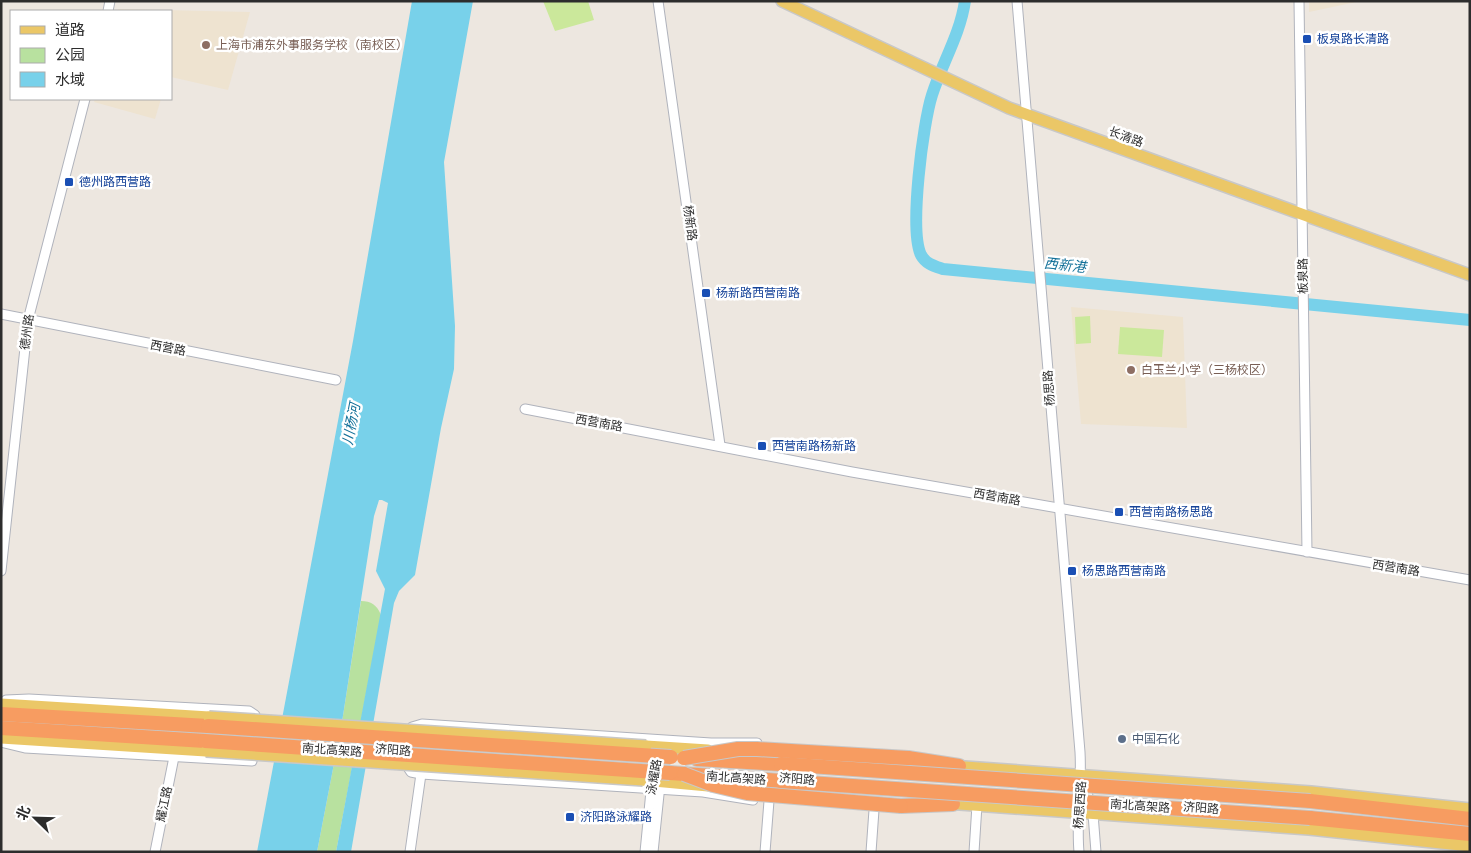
<svg xmlns="http://www.w3.org/2000/svg" width="1471" height="853" viewBox="0 0 1471 853" font-family="'DM Sans','Noto Sans SC',sans-serif">
	<style>
		.education { fill: #eee3d0 }
		.green { fill: #b8e19f }
		.pitch { fill: #cbe89b }
		.water { fill: #78d1ea }
		.lines { fill: none; stroke-linecap: round; stroke-linejoin: round }
		.river { stroke: #78d1ea; stroke-width: 12 }
		.minor-casing { stroke: #b0b3bc; stroke-width: 11 }
		.major-casing { stroke: #c8c8c8; stroke-width: 14 }
		.highway-casing { stroke: #c8c8c8; stroke-width: 16 }
		.minor { stroke: #fff; stroke-width: 9 }
		.major { stroke: #ebc767; stroke-width: 11 }
		.highway { stroke: #f79c61; stroke-width: 14 }
		.major-bridge-casing { stroke: #c8c8c8; stroke-width: 14; stroke-linecap: butt }
		.highway-bridge-casing { stroke: #c8c8c8; stroke-width: 16; stroke-linecap: butt }
		.major-bridge { stroke: #ebc767; stroke-width: 11 }
		.highway-bridge { stroke: #f79c61; stroke-width: 14 }
		.transit-dot { fill: #1a4fb4; stroke: #fff; stroke-width: 2 }
		.education-dot { fill: #8d6e63; stroke: #fff; stroke-width: 2 }
		.service-dot { fill: #5c6f8a; stroke: #fff; stroke-width: 2 }
		.labels { text-anchor: middle; stroke-width: 5; stroke-linejoin: round; paint-order: stroke }
		.transit-label { font-size: 12px; fill: #164399; stroke: #fff; text-anchor: start }
		.education-label { font-size: 12px; fill: #785e54; stroke: #fff; text-anchor: start }
		.street-label { font-size: 12px; fill: #2d2d2d; stroke: #fff }
		.service-label { font-size: 12px; fill: #4e5e75; stroke: #fff; text-anchor: start }
		.water-label { font-size: 14px; font-style: italic; fill: #147199; stroke: #fff }
	</style>
	<rect width="100%" height="100%" fill="#ede7e0"/>
	<g class="education">
		<path d="M1309 1H1361L1309 12Z"/>
		<path d="M118 9 250 12 228 90 171 77V11H118Z"/>
		<path d="M95 99H161L155 119 94 102Z"/>
		<path d="M1071 307 1183 317 1187 428 1081 424Z"/>
	</g>
	<path class="green" d="M361 601C371 601 377 605 381 615L336 852H317L342 722Z"/>
	<g class="pitch">
		<path d="M543 1H588L594 20 555 31Z"/>
		<path d="M1090 316 1091 343 1076 344 1075 317Z"/>
		<path d="M1120 327 1164 330 1162 357 1118 354Z"/>
	</g>
	<path class="water" d="M412 1H473L444 162 455 326 454 369 441 428 415 575 399 591 394 603 351 852H336L385 589 376 571 388 503 382 500H379L374 516 342 722 317 852H257L353 341Z"/>
	<g class="lines">
		<path class="river" d="M965 1C960 35 942 63 932 95 923 123 909 230 921 255 926 264 934 266 943 269L1470 320"/>
		<g class="minor-casing">
			<g id="minor">
				<path d="M658 1 720 445"/>
				<path d="M1017 1 1080 752C1082 786 1076 818 1079 852"/>
				<path d="M1299 1 1307 552"/>
				<path d="M108 11 110 1"/>
				<path d="M1 314 336 380"/>
				<path d="M525 409 852 472 1470 580"/>
				<path d="M1 571 28 320 85 99"/>
				<path d="M6 700 29 699 249 711 255 715 257 723"/>
				<path d="M1 742 25 748 252 761 254 749"/>
				<path d="M1084 782 1093 814 1096 852"/>
				<path d="M753 800 703 792 421 774 411 772 407 766 410 731 412 727 422 724 711 743H757"/>
				<path d="M155 852 174 757"/>
				<path d="M410 852 421 774"/>
				<path d="M645 852 652 781 659 752"/>
				<path d="M653 852 660 785"/>
				<path d="M765 852 769 801"/>
				<path d="M871 852 874 810"/>
				<path d="M974 852 977 805"/>
			</g>
		</g>
		<g class="major-casing">
			<g id="major">
				<path d="M782 1 1009 108 1470 275"/>
				<path d="M1 704 209 717"/>
				<path d="M1 738 206 751"/>
				<path d="M646 746 708 750"/>
				<path d="M951 766 1311 792 1470 809"/>
				<path d="M643 780 708 786"/>
				<path d="M946 803 1309 829 1470 846"/>
			</g>
		</g>
		<g class="highway-casing">
			<g id="highway">
				<path d="M1 714 208 726"/>
				<path d="M1 728 205 741"/>
				<path d="M908 758 959 766"/>
				<path d="M697 759 781 764"/>
				<path d="M670 773 781 781"/>
				<path d="M1310 801 1470 819"/>
				<path d="M901 806 953 804"/>
				<path d="M1310 818 1470 834"/>
			</g>
		</g>
		<use href="#minor" class="minor"/>
		<use href="#major" class="major"/>
		<use href="#highway" class="highway"/>
		<g class="major-bridge-casing">
			<g id="major-bridge">
				<path d="M209 717 646 746"/>
				<path d="M206 751 643 780"/>
			</g>
		</g>
		<g class="highway-bridge-casing">
			<g id="highway-bridge">
				<path d="M208 726 671 757"/>
				<path d="M205 741 670 773"/>
				<path d="M684 758 738 749H757L908 758"/>
				<path d="M781 764 1310 801"/>
				<path d="M684 774 713 785 747 793 901 806"/>
				<path d="M781 781 1310 818"/>
			</g>
		</g>
		<use href="#major-bridge" class="major-bridge"/>
		<use href="#highway-bridge" class="highway-bridge"/>
	</g>
	<g class="transit-dot">
		<rect x="1302" y="34" width="10" height="10" rx="2.5"/>
		<rect x="64" y="177" width="10" height="10" rx="2.5"/>
		<rect x="701" y="288" width="10" height="10" rx="2.5"/>
		<rect x="757" y="441" width="10" height="10" rx="2.5"/>
		<rect x="1114" y="507" width="10" height="10" rx="2.5"/>
		<rect x="1067" y="566" width="10" height="10" rx="2.5"/>
		<rect x="565" y="812" width="10" height="10" rx="2.5"/>
	</g>
	<g class="education-dot">
		<circle cx="206" cy="45" r="5"/>
		<circle cx="1131" cy="370" r="5"/>
	</g>
	<circle class="service-dot" cx="1122" cy="739" r="5"/>
	<g class="labels">
		<g class="transit-label">
			<text x="1317" y="43">板泉路长清路</text>
			<text x="79" y="186">德州路西营路</text>
			<text x="716" y="297">杨新路西营南路</text>
			<text x="772" y="450">西营南路杨新路</text>
			<text x="1129" y="516">西营南路杨思路</text>
			<text x="1082" y="575">杨思路西营南路</text>
			<text x="580" y="821">济阳路泳耀路</text>
		</g>
		<g class="education-label">
			<text x="216" y="49">上海市浦东外事服务学校（南校区）</text>
			<text x="1141" y="374">白玉兰小学（三杨校区）</text>
		</g>
		<g class="street-label">
			<text transform="translate(1126 137) rotate(20)" y="4">长清路</text>
			<text transform="translate(690 223) rotate(82)" y="4">杨新路</text>
			<text transform="translate(1303 276) rotate(-91)" y="4">板泉路</text>
			<text transform="translate(27 332) rotate(-82)" y="4">德州路</text>
			<text transform="translate(168 348) rotate(11)" y="4">西营路</text>
			<text transform="translate(1049 388) rotate(-94)" y="4">杨思路</text>
			<text transform="translate(599 423) rotate(10)" y="4">西营南路</text>
			<text transform="translate(997 497) rotate(10)" y="4">西营南路</text>
			<text transform="translate(1396 568) rotate(9)" y="4">西营南路</text>
			<text transform="translate(332 750) rotate(4)" y="4">南北高架路</text>
			<text transform="translate(393 750) rotate(4)" y="4">济阳路</text>
			<text transform="translate(654 777) rotate(-80)" y="4">泳耀路</text>
			<text transform="translate(736 778) rotate(4)" y="4">南北高架路</text>
			<text transform="translate(797 779) rotate(4)" y="4">济阳路</text>
			<text transform="translate(164 804) rotate(-78)" y="4">耀江路</text>
			<text transform="translate(1080 805) rotate(-86)" y="4">杨思西路</text>
			<text transform="translate(1140 806) rotate(4)" y="4">南北高架路</text>
			<text transform="translate(1201 808) rotate(4)" y="4">济阳路</text>
		</g>
		<g class="service-label">
			<text x="1132" y="743">中国石化</text>
		</g>
		<g class="water-label">
			<text transform="translate(1065 265) rotate(6)" y="5">西新港</text>
			<text transform="translate(351 424) rotate(-79)" y="5">川杨河</text>
		</g>
	</g>
	<rect width="1471" height="853" fill="none" stroke="#2d2d2d" stroke-width="5"/>
	<rect x="10" y="10" width="162" height="90" fill="#ffffff" stroke="#ababab"/>
	<rect x="20" y="26" width="25" height="8" fill="#ebc767" stroke="#ababab"/>
	<text x="55" y="35" font-size="15" fill="#2d2d2d">道路</text>
	<rect x="20" y="48" width="25" height="15" fill="#b8e19f" stroke="#ababab"/>
	<text x="55" y="60" font-size="15" fill="#2d2d2d">公园</text>
	<rect x="20" y="72" width="25" height="15" fill="#78d1ea" stroke="#ababab"/>
	<text x="55" y="85" font-size="15" fill="#2d2d2d">水域</text>
	<g transform="translate(35 818) rotate(293)" stroke="#ffffff" stroke-width="4" paint-order="stroke">
	<path d="M0-4L9 19L0 12L-9 19Z" fill="#2d2d2d"/>
	<text y="-8" font-size="14" font-weight="bold" text-anchor="middle" fill="#2d2d2d">北</text>
	</g>
</svg>
